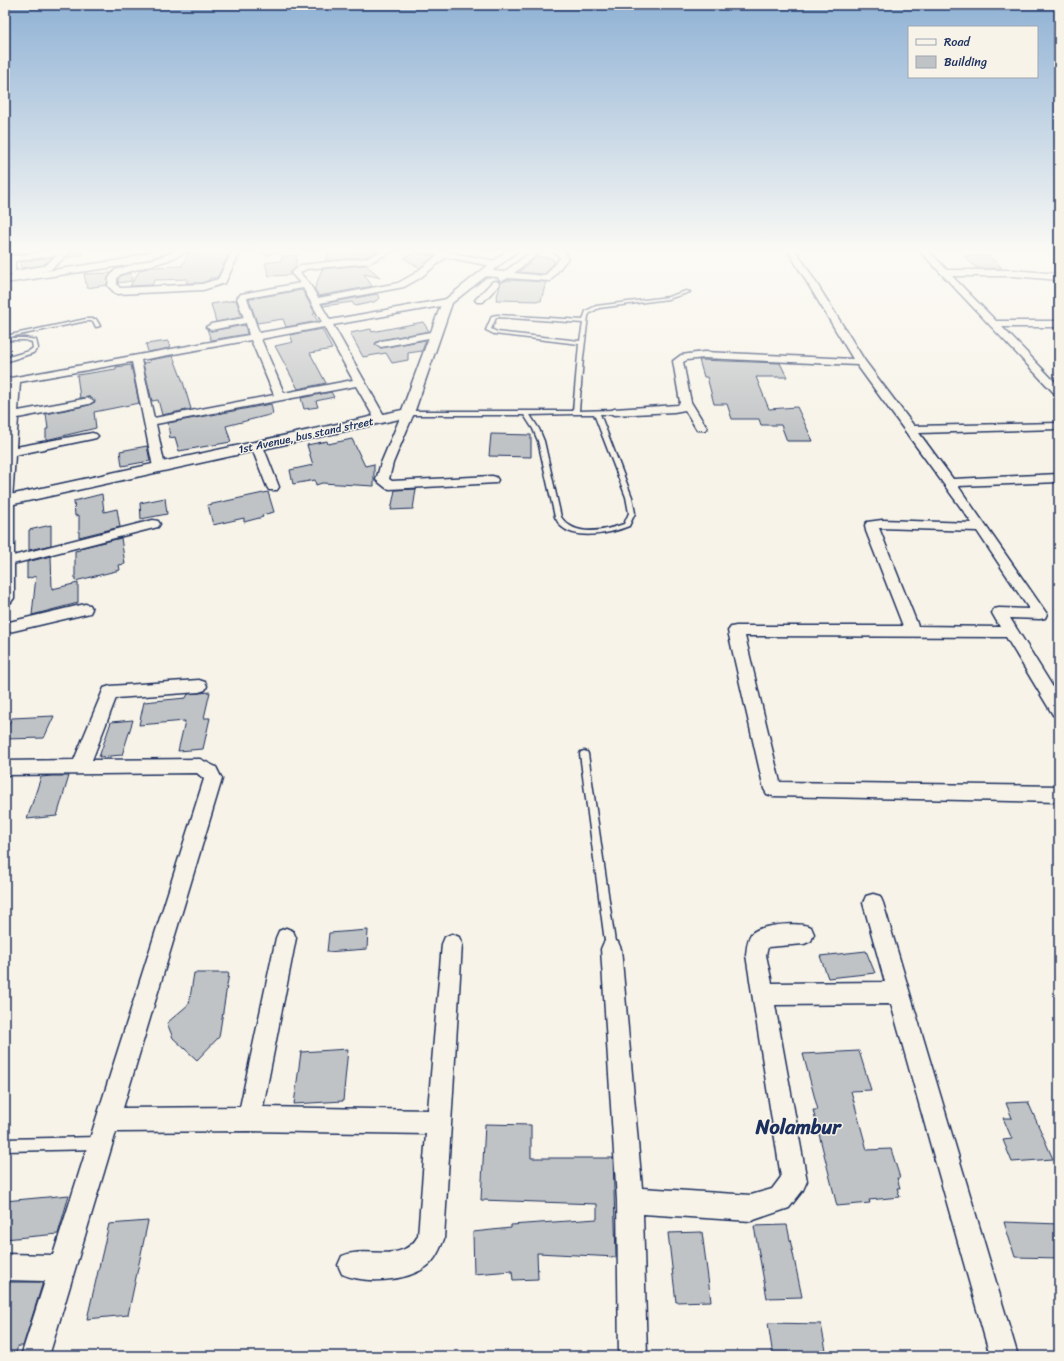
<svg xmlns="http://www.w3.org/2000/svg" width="1064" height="1361" viewBox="0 0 1064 1361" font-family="Sriracha,sans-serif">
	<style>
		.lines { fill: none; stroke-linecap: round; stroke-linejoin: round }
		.stream { stroke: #727c95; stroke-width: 3 }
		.building { fill: #c0c3c5; stroke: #1b2f5e }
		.service-casing { stroke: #1b2f5e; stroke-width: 3 }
		.minor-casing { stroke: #1b2f5e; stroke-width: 3 }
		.tertiary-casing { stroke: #1b2f5e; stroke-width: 3 }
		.service { fill: #f7f3e8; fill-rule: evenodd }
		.minor { fill: #f7f3e8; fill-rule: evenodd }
		.tertiary { fill: #f7f3e8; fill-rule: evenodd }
		.labels { text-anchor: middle; stroke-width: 3; stroke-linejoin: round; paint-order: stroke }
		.far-street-label { font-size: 11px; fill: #1b2f5e; stroke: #f7f3e8 }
		.near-district-label { font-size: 20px; font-weight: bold; fill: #1b2f5e; stroke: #f7f3e8 }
	</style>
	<rect width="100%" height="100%" fill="#f7f3e8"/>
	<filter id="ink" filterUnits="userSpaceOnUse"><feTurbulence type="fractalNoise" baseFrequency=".025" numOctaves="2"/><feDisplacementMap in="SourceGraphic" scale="8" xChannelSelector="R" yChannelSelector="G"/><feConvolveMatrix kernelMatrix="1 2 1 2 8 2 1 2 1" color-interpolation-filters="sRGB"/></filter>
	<g filter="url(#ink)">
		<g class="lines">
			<path class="stream" d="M5 254 24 252"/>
		</g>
		<g class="building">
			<path d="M17 249H55L18 254Z"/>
			<path d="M68 249H83V255L66 258 72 252Z"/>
			<path d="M202 249H220L219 250H229L230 252 217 278H210L209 280 202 283H186L188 279 155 280 152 285 130 286 140 270 152 267 182 266 189 252Z"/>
			<path d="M330 250H379L367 257 325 261Z"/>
			<path d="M415 252 434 256 420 268 404 258Z"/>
			<path d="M297 255 295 268 290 273 291 275 269 276 265 263 281 261 282 256Z"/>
			<path d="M538 256 554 259 552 261 555 262 544 274 519 272Z"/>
			<path d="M964 256H989L1002 268H976Z"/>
			<path d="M53 257 43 265 21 268 20 262Z"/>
			<path d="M366 265 381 278 364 274 372 286 319 296 314 288H315L322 269Z"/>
			<path d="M111 273 108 278 107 285 87 288 84 274Z"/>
			<path d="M131 273 132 281 118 283V279L122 275Z"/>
			<path d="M508 280 546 282 541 301 496 300 501 282Z"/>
			<path d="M302 290 315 313 313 314 318 321 286 327 283 319 257 323 249 299Z"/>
			<path d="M377 294 380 298 374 302 355 306 352 302 324 306 322 304Z"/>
			<path d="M236 300 242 317 216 322 211 304Z"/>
			<path d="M423 322 429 331 381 340 375 343 381 348 426 340 422 351 408 353V360L392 363 386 353 363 357 350 333 371 329 372 332Z"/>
			<path d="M245 325 247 334 211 340 207 329 211 331Z"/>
			<path d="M322 329 332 349 310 353 326 383 298 389 275 346 293 342 290 335Z"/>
			<path d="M168 341 170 348 148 352 146 344Z"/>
			<path d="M173 356 183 382 191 409 162 415 158 400 152 401 143 363 150 362 149 360Z"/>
			<path d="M699 360 780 363 787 377H756L769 409 797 407 813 441H787L781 425H761L759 419H732L727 404H714L707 377H704Z"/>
			<path d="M131 365 139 403 94 412 96 428 46 440V429H48L46 414 89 405 95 402 90 397 80 398 77 375 116 369V367Z"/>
			<path d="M331 392 334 397 316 401 318 407 304 409 301 398Z"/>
			<path d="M271 404 273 414 226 426 231 442 179 451 175 437 170 438 168 423Z"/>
			<path d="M491 434 531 435V457L489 456Z"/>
			<path d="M352 439 365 466 374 464V486L322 483 316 485 315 480 293 484 290 470 313 465 307 445 327 441 328 444Z"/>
			<path d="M147 446 150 461 122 466 120 451Z"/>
			<path d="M416 489 413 509 391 510 395 490Z"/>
			<path d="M268 492 274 512 262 515 263 517 244 522V518L213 525 208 505Z"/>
			<path d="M102 494 104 512 117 509 120 527 79 537V515L75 516 74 501Z"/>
			<path d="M165 498 167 514 141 519 140 503Z"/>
			<path d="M51 525V545L29 550V530Z"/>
			<path d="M121 538 125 564 119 565 120 570 75 581V551L80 550V548Z"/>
			<path d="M51 556 52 589 78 583V603L32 615 36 576 27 579V562Z"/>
			<path d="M210 692 204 718H210L203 749 178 751 185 721 139 725 144 702 186 698 188 694Z"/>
			<path d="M54 716 44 738 5 739V732L12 718Z"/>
			<path d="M133 720 122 755 99 757 111 722Z"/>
			<path d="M52 776H69L57 816 27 819 41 777Z"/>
			<path d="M368 930 367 949 327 952 329 933Z"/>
			<path d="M866 951 875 973 828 978 820 956Z"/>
			<path d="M194 973H229L219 1037 197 1060 173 1038 167 1023 189 1004Z"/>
			<path d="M348 1049 343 1101 294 1104 301 1052Z"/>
			<path d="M859 1051 871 1090 851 1091 867 1150 891 1149 900 1178H897L900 1188H897L900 1197 869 1200 870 1203 837 1206 813 1110H818L803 1054Z"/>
			<path d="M1028 1102 1053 1159 1012 1162 1003 1140 1012 1139 1003 1118H1012L1006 1103Z"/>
			<path d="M485 1124 531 1125V1158H613L616 1257 537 1253 538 1279 513 1280 512 1271 474 1274 473 1232 511 1228V1225L597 1219V1204L481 1200Z"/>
			<path d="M69 1195 58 1234 5 1239V1201Z"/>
			<path d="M148 1221 128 1315 87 1319 109 1224Z"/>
			<path d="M1004 1222 1059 1224V1258L1015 1257Z"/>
			<path d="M787 1225 802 1297 767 1298 754 1226Z"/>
			<path d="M702 1232 711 1301 676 1302 668 1233Z"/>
			<path d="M10 1282H43L23 1346H18L15 1356H5V1298Z"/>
			<path d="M768 1323 821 1324 827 1356H773Z"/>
		</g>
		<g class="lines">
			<g class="service-casing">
				<g id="service">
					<path d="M686 291 690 292 668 299 599 308 590 313 588 316 583 358 579 411 614 410 617 412 614 414H600L632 497 635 513 629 526C612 533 578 541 562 527 559 525 557 520 555 517L538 441 533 429 524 415H408L405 413 408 411H573L579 344 494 334 486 330 492 316 497 315 583 320 586 311 596 306 668 297ZM497 317 583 323 580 341 497 332 491 329 496 318ZM574 414H594L626 497 629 513 624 524C604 531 575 538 561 517L544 441 539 429 530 415Z"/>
					<path d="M86 319H96L100 326 96 327 93 321H86L5 338V336Z"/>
					<path d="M9 338H25L36 340 38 348 33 353 5 362V358L29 351 33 348 32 342 25 340H9Z"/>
					<path d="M584 751 587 752 588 754 616 949 615 953 611 954 607 953 606 949 580 754 581 752Z"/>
					<path d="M98 1137 102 1139 104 1143 102 1147 98 1149 5 1151V1139Z"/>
				</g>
			</g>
			<g class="minor-casing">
				<g id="minor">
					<path d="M181 249H192L169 260 121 274 117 278V285L120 288 202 284 218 279 232 252 230 249H238L240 252 225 283 203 290 118 294 115 293 108 286 109 278 115 270 163 256Z"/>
					<path d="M255 249H267L272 252 268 254Z"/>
					<path d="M386 249H397L369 263 306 269 300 273 309 283 318 298 398 283 414 274 438 255 415 251 414 249H431L496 261 500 264 496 267 446 257 420 278 404 287 320 303 330 320 447 299 452 302 447 305 333 325 386 419 384 421H376L356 386 156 424 165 467 163 470H155L153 467 132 362 20 382 18 411 89 398 94 401 89 404 18 418 16 447 92 433 96 434 98 436 96 438 92 439 15 455 12 501 11 504 5 505 6 420H5V414L7 413 9 384 5 385V379L249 335 246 323 211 330 206 327 211 324 244 318 237 298 241 294 300 283 291 273 301 265 367 258ZM303 288 322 322 259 333 247 298ZM324 327 353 380 284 393 261 339ZM251 340 274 395 154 418 141 360Z"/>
					<path d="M535 249H544L514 273 545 276 560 258 558 255 547 249H559L565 251 568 258 550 281 508 278 502 281 499 280 498 277 484 276 480 273 484 270 504 272Z"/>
					<path d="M787 249H795L865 361 914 426 1059 423V429L919 433 953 479 1059 474V482L958 486 1047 614 1045 618 1040 619 1010 618 1059 697V717L1053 715 1006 637 745 636 780 782 1059 786V802L773 796 767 794 764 789 728 631 731 627 736 626H903L866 531 865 525 867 522 882 520 972 523 857 365 704 358 687 360 683 362 691 402 707 428 705 430H697L685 410 674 412 614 415 608 412 614 409 678 405 680 402 673 361 681 355 704 352 853 359ZM879 528 977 531 1029 609 999 608 994 609 992 613 1000 627 918 626Z"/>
					<path d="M918 249H927L947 270H1013L1059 274V280L1013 276H952L996 321H1059V327H1002L1059 386V395L1055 394Z"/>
					<path d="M60 250H67L71 252 50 270 15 277 7 273V262L5 263V257ZM58 255 44 266 15 271V261Z"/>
					<path d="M495 281 498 282 499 284 498 286 483 302H477L475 300 477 298 492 282Z"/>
					<path d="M436 331 441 334 439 336 381 347 376 344 381 341Z"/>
					<path d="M408 410 414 413 393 463 389 479 392 481 492 476 496 477 498 480 496 483 390 489 386 488 376 480 381 463 402 413Z"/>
					<path d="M257 442 261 444 263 446 279 487 277 490H269L267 487 251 446 253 444Z"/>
					<path d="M153 520 158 521 160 524 158 527 5 566V558Z"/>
					<path d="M85 604 90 605 92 609 90 613 5 633V623Z"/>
					<path d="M199 680 205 682 207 686 205 690 199 692 116 698 92 760 200 759 216 767 222 779 123 1108 240 1107 276 938 279 931 286 928 293 931 296 938 263 1107 428 1110 442 944 445 937 452 934 459 937 462 944 444 1239C440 1249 435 1261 426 1267 405 1282 364 1284 342 1274L338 1265 342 1256C367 1245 402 1265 418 1236L426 1134 249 1131 116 1132 49 1356H21L45 1281 5 1280V1254L53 1255 204 779 197 773 5 775V761L74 760 104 688 110 686Z"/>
					<path d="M873 894 880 896 883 903 1018 1356H990L891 1004 775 1005 807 1181 803 1190 789 1208 751 1221 643 1214 647 1356H619L617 1200 601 949 604 942 611 939 618 942 621 949 642 1188 751 1195 772 1189 781 1177 746 955C747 948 747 940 751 934 760 924 800 922 811 927L814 934 811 941 804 944 768 947 766 955 772 983 885 982 863 903 866 896Z"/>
				</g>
			</g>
			<g class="tertiary-casing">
				<g id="tertiary">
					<path d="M158 249H173L171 251 128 265 5 283V277L127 259Z"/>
					<path d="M509 249H520L452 303 413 416 14 504V598L11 602 5 604V496L402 410 442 302Z"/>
				</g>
			</g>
			<use href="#service" class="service"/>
			<use href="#minor" class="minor"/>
			<use href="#tertiary" class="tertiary"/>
		</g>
	</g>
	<linearGradient id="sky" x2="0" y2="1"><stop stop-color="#90b2d5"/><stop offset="0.57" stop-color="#fbfaf5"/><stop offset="1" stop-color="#fbfaf5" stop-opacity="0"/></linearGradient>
	<rect width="1064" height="440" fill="url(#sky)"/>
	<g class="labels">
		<g class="far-street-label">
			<text transform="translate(306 435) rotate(-12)" y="4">1st Avenue, bus stand street</text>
		</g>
		<g class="near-district-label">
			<text x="798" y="1134">Nolambur</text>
		</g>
	</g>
	<rect width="1064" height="1361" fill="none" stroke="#f7f3e8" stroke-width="20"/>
	<rect x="10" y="10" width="1044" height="1341" fill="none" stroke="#1b2f5e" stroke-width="1.5" filter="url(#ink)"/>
	<rect x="908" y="26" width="130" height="52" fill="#f7f3e8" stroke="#9fa5b1"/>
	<rect x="916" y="39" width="20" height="6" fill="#f7f3e8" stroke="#9fa5b1"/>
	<text x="944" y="46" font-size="12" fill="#1b2f5e">Road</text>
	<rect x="916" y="56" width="20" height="12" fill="#c0c3c5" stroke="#9fa5b1"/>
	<text x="944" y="66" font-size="12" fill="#1b2f5e">Building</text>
</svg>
